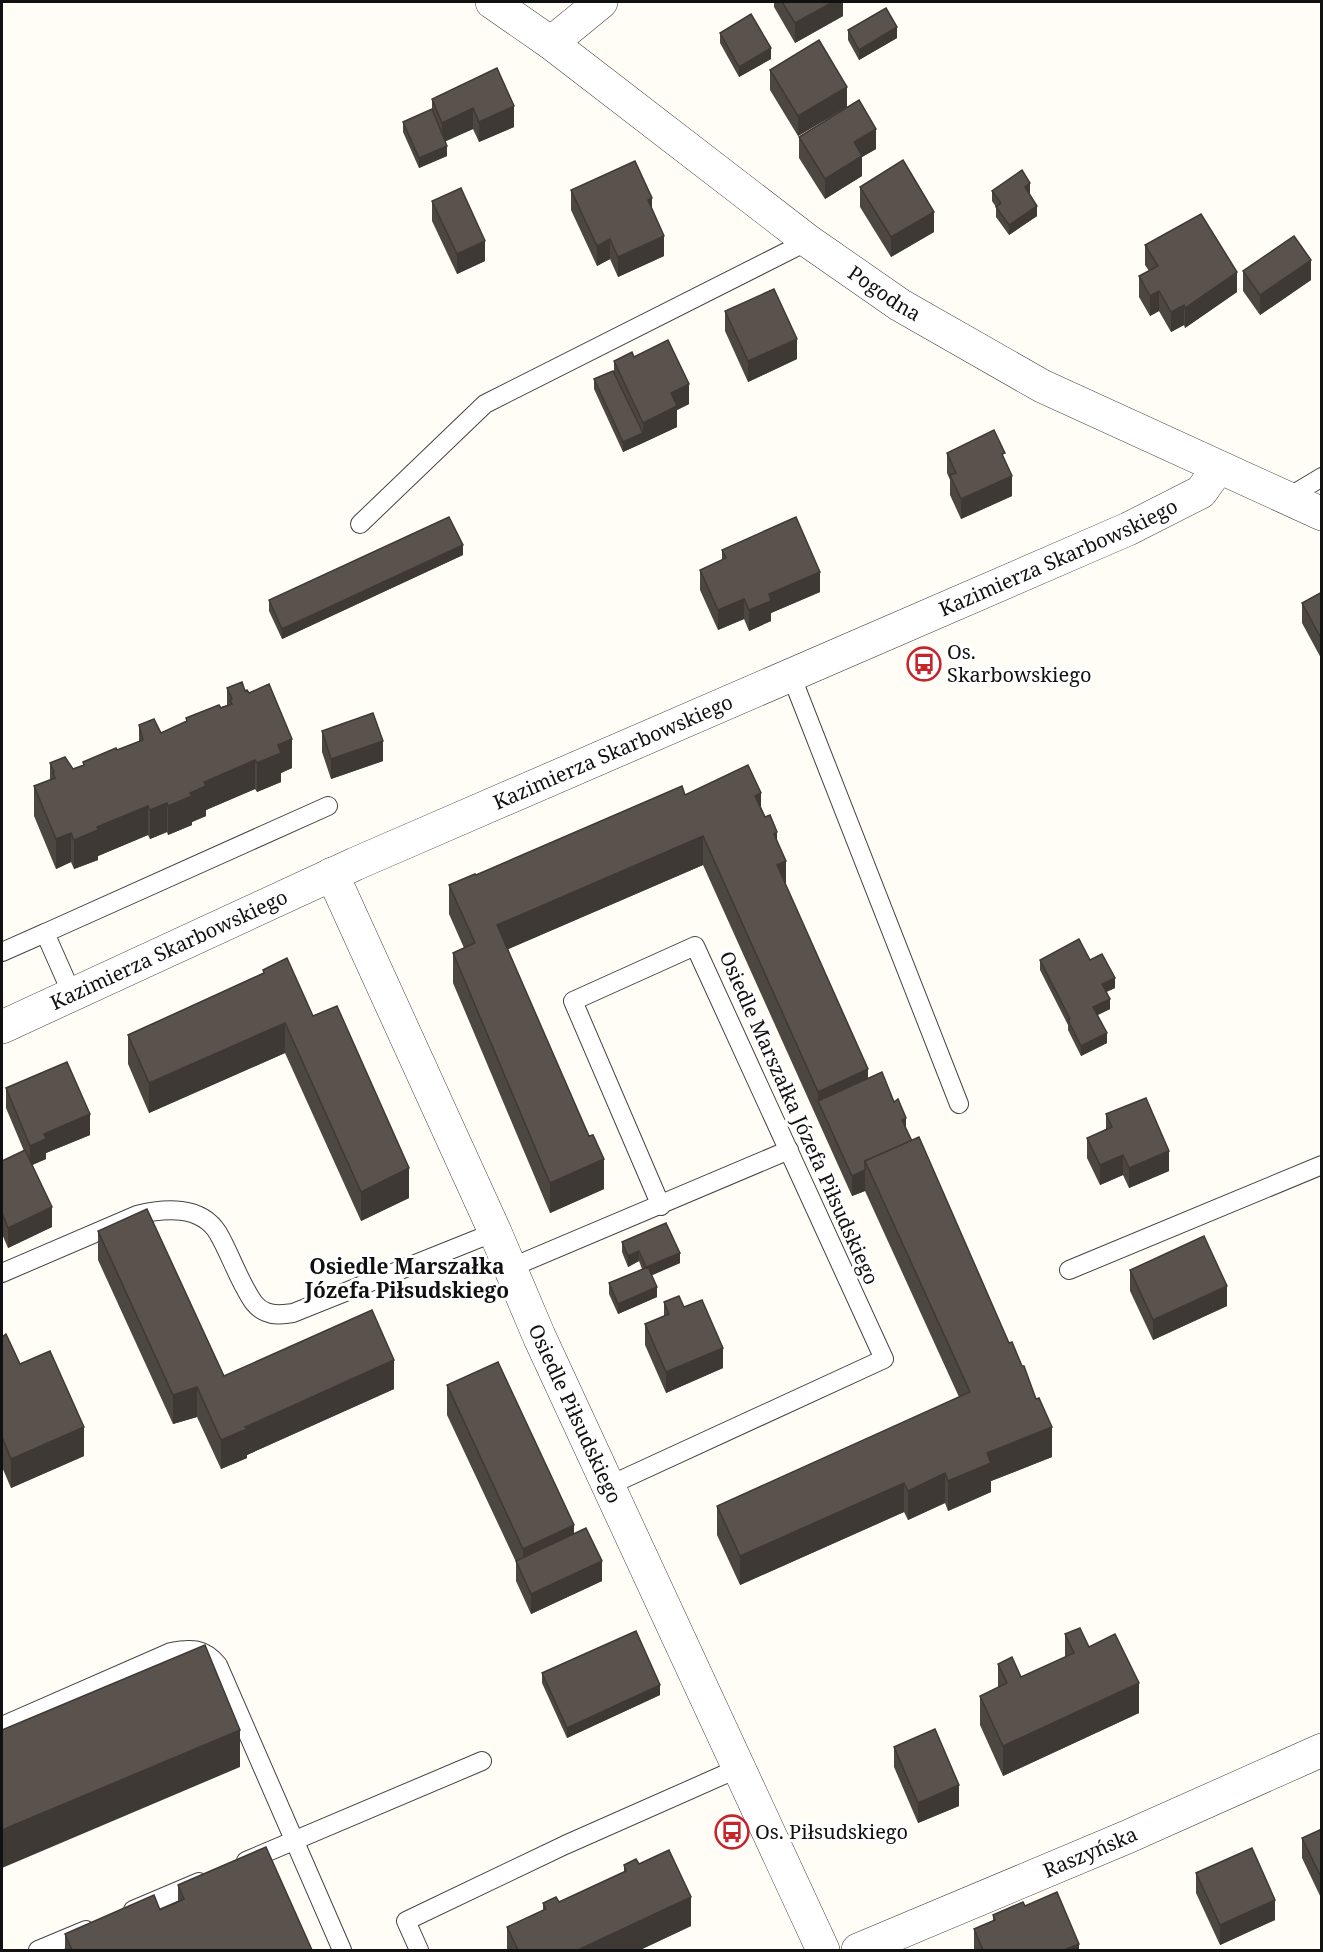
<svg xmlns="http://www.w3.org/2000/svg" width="1323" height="1952" viewBox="0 0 1323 1952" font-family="'Noto Serif',serif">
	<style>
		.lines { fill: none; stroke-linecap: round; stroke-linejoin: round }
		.service-casing { stroke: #444; stroke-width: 20 }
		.minor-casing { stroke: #444; stroke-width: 34 }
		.service { stroke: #fff; stroke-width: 18 }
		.minor { stroke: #fff; stroke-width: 33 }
		.wall { fill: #4d4742 }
		.shaded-wall { fill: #3f3936 }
		.building { fill: #5a524d; stroke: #3f3936; stroke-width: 1.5 }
		.labels { text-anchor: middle; stroke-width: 6; stroke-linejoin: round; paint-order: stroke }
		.street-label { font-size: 20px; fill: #111; stroke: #fff }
		.poi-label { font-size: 20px; fill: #111; stroke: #fff; text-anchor: start }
		.neighbourhood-label { font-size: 21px; font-weight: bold; fill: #111; stroke: #fff }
	</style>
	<rect width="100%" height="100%" fill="#fffdf5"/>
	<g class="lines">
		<g class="service-casing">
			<g id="service">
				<path d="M1287 498 1322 477"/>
				<path d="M360 524 485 404 808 241"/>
				<path d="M791 675 959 1104"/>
				<path d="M2 952 45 933"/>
				<path d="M72 994 45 933 328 806"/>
				<path d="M510 1268 789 1150"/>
				<path d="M1069 1270 1322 1165"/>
				<path d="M2 1273 137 1215C164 1208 201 1205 218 1233 228 1250 235 1270 245 1288 250 1297 255 1308 266 1312 275 1316 284 1314 293 1313L495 1232"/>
				<path d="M608 1486 884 1359 695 946 573 1001 661 1206"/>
				<path d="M2 1726 171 1652C191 1648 204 1648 218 1665L342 1950"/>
				<path d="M246 1861 482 1761"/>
				<path d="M133 1910 199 1882"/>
				<path d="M38 1950 86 1930"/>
				<path d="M419 1950 406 1921 565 1845 739 1768"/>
			</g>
		</g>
		<g class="minor-casing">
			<g id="minor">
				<path id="s1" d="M492 2 551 43 808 241 900 305 1042 386 1322 514"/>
				<path d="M551 43 601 2"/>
				<path id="s2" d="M332 874 495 1232 539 1336 823 1950"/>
				<path id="s3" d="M2 1027 355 864 1128 529 1201 492 1218 468"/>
				<path id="s4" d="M858 1950 1127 1837 1322 1750"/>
			</g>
		</g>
		<use href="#service" class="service"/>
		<use href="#minor" class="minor"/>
	</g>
	<g class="wall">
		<path d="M774 2H843V16L795 43 774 7Z"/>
		<path d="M848 30 897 38 859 60 848 40Z"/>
		<path d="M720 33 771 59 739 77 720 43Z"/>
		<path d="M497 68 514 127 479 142 473 129 445 141 447 156 419 168 403 132V122L432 109V99Z"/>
		<path d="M770 70 847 107 798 136 770 90Z"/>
		<path d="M799 137 876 149 862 157V176L825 199 799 158Z"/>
		<path d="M860 187 934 232 891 257 860 207Z"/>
		<path d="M571 190 652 209 664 256 618 277 610 259 597 266 571 210Z"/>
		<path d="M992 191 1030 193 1029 194 1037 216 1009 235 996 217V207L992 201Z"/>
		<path d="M432 201 485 261 457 274 432 221Z"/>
		<path d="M1145 245 1237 292 1185 328 1184 325 1171 332 1159 311 1150 316 1139 297V276L1149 271 1145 265Z"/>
		<path d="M1243 271 1311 280 1260 315 1243 291Z"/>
		<path d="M725 311 797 359 748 382 725 331Z"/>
		<path d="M634 357 689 404 677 410V427L623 452 594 389V379L614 371V361Z"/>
		<path d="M947 453 1005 460 1012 496 961 519 950 495V480L947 473Z"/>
		<path d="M722 550 820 592 771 613V621L749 631 744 619 718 630 700 590V570L722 560Z"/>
		<path d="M463 555 282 639 269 611V600Z"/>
		<path d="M1322 592V660L1302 623V603Z"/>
		<path d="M227 688 245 691 292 768 281 773V782L257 792 255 789 206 810V816L192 822V825L168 835 167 832 150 839 148 835 98 856V860L74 869 71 862 56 869 34 816V786L50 780V763L73 769 83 765V762L117 750 139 741V725L161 733 186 722V718L227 705Z"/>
		<path d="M322 731 383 761 331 779 322 752Z"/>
		<path d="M685 795 761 807 777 842 786 886 868 1078 894 1102 1052 1457 991 1481V1492L948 1511 945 1503 908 1520 904 1512 740 1585 717 1535V1506L959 1397 865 1191 852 1196 703 865 508 949 604 1189 550 1213 453 983V953L464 948 449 914V885Z"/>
		<path d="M1040 960H1090L1115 988 1106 992 1110 1009 1098 1015 1107 1043 1081 1056 1068 1030V1025L1040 970Z"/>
		<path d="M263 970 313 1016 409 1198 361 1221 285 1053 149 1113 128 1064V1035L263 973Z"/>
		<path d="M6 1088 90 1135 46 1153V1159L32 1165 52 1227 8 1248 2 1234V1161L24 1151 6 1108Z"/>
		<path d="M1106 1114 1169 1171 1129 1188 1123 1175 1100 1185 1087 1158V1138L1106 1129Z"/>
		<path d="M98 1231 224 1376 394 1389 247 1455V1458L221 1469 197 1417 173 1424 98 1260Z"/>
		<path d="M622 1242 680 1263 651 1275 657 1297 618 1314 609 1294V1283L642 1269 639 1261 628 1267 622 1252Z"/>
		<path d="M1130 1270 1227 1306 1153 1340 1130 1291Z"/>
		<path d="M664 1302 684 1307 723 1368 666 1393 645 1345V1324L664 1316Z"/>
		<path d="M2 1337 84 1456 11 1488 2 1467Z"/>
		<path d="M447 1385 574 1534 602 1581 531 1614 516 1581V1562L447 1415Z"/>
		<path d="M1065 1634 1089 1647 1139 1713 1003 1776 980 1725V1696L998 1687V1664L1021 1677 1065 1657Z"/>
		<path d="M542 1673 660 1695 567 1738 542 1683Z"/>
		<path d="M894 1747 959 1806 918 1823 894 1767Z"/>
		<path d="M1322 1829V1900L1302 1858V1838Z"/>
		<path d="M639 1864 691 1926 640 1950H507V1927L543 1910V1903L559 1902 624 1872V1865Z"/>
		<path d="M1196 1873 1275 1920 1220 1945 1196 1893Z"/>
		<path d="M178 1885 312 1950H65V1934L160 1910 178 1902Z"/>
		<path d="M1025 1906 1079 1950H974V1929L993 1921V1915Z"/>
	</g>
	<g class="shaded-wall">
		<path d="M833 2H843V16L795 43V23Z"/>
		<path d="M897 27V38L859 60V50Z"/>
		<path d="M771 48V59L739 77V67Z"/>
		<path d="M847 87V107L798 136V116Z"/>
		<path d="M514 106V127L479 142V122Z"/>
		<path d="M473 108V129L442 143V123Z"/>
		<path d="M876 129V149L862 157V176L825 199V179L854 142Z"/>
		<path d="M447 146V156L419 168V158Z"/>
		<path d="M1030 183V193L1025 197V187Z"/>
		<path d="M652 198V218L648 200Z"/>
		<path d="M1037 206V216L1009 235V225Z"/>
		<path d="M934 212V232L891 257V237Z"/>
		<path d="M664 236V256L618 277V257Z"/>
		<path d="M610 239V259L597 266V246Z"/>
		<path d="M485 241V261L457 274V254Z"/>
		<path d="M1311 260V280L1260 315V295Z"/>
		<path d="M1237 272V292L1185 328V308Z"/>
		<path d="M1159 291V311L1150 316V296Z"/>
		<path d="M1184 305V325L1171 332V312Z"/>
		<path d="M797 339V359L748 382V361Z"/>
		<path d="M689 384V404L677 410V427L643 443V423L671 393Z"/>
		<path d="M643 433V443L623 452V442Z"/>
		<path d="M1012 476V496L961 519V499Z"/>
		<path d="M463 545V555L282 639V629Z"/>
		<path d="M820 572V592L771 613V621L749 631V610L769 594Z"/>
		<path d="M744 599V619L718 630V610Z"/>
		<path d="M292 739V768L281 773V782L257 792V763L278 745Z"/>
		<path d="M383 741V761L331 779V759Z"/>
		<path d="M255 760V789L206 810V816L192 822V825L168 835V806L190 793 204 782Z"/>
		<path d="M761 793V822L755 796Z"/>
		<path d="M167 803V832L150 839V810Z"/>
		<path d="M148 806V835L98 856V860L74 869V840L97 827Z"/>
		<path d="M777 832V861L774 834Z"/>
		<path d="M71 833V862L56 869V839Z"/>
		<path d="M703 836V865L497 954V925Z"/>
		<path d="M786 861V890L777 865Z"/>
		<path d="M1115 978V988L1102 994V984Z"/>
		<path d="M1110 999V1009L1093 1017V1007Z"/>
		<path d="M285 1023V1053L149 1113V1083Z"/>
		<path d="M1107 1033V1043L1081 1056V1046Z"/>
		<path d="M868 1069V1098L818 1101V1092Z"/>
		<path d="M90 1114V1135L46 1153V1159L30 1166V1146L44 1134Z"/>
		<path d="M906 1118V1138L902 1120Z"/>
		<path d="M1169 1151V1171L1129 1188V1168Z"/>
		<path d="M1123 1155V1175L1100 1185V1165Z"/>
		<path d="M604 1159V1189L550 1213V1183Z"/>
		<path d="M409 1168V1198L361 1221V1192Z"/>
		<path d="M865 1170V1191L852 1196V1176Z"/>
		<path d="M52 1207V1227L8 1248V1228Z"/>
		<path d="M639 1251V1261L628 1267V1256Z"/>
		<path d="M680 1253V1263L646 1278V1267Z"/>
		<path d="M1227 1286V1306L1153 1340V1320Z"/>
		<path d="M657 1287V1297L618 1314V1304Z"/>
		<path d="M723 1348V1368L666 1393V1372Z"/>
		<path d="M394 1360V1389L247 1455V1458L221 1469V1440L245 1427Z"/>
		<path d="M197 1387V1417L173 1424V1395Z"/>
		<path d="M84 1427V1456L11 1488V1459Z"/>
		<path d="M1052 1427V1457L991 1481V1492L948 1511V1481L987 1453Z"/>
		<path d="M945 1473V1503L908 1520V1491Z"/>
		<path d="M904 1483V1512L740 1585V1556Z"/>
		<path d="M574 1525V1554L523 1578V1549Z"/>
		<path d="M602 1561V1581L531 1614V1594Z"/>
		<path d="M1139 1683V1713L1003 1776V1746Z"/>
		<path d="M660 1685V1695L567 1738V1728Z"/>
		<path d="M240 1730V1767L2 1868V1830Z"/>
		<path d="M959 1785V1806L918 1823V1803Z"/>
		<path d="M691 1897V1926L640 1950H578Z"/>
		<path d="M1275 1900V1920L1220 1945V1925Z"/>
		<path d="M1079 1944V1950H1064Z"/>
	</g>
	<g class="building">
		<path d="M782 2H833L795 23Z"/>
		<path d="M886 8 897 27 859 50 848 30Z"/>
		<path d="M751 14 771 48 739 67 720 33Z"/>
		<path d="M819 40 847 87 798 116 770 70Z"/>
		<path d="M497 68 514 106 479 122 473 108 442 123 432 99Z"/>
		<path d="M859 100 876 129 854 142 862 156 825 179 799 137Z"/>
		<path d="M432 109 447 146 419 158 403 122Z"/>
		<path d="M903 160 934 212 891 237 860 187Z"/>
		<path d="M635 161 652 198 648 200 664 236 618 257 610 239 597 246 571 190Z"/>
		<path d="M1022 170 1030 183 1025 187 1037 206 1009 225 996 207 1001 203 992 191Z"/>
		<path d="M461 188 485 241 457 254 432 201Z"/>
		<path d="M1201 214 1237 272 1185 308 1184 305 1171 312 1159 291 1150 296 1139 276 1158 266 1145 245Z"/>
		<path d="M1294 236 1311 260 1260 295 1243 271Z"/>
		<path d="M774 289 797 339 748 361 725 311Z"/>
		<path d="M668 340 689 384 671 393 677 406 643 423 614 361 632 352 634 357Z"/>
		<path d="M613 371 643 433 623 442 594 379Z"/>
		<path d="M994 430 1005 453 1002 454 1012 476 961 499 950 475 956 473 947 453Z"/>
		<path d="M449 517 463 545 282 629 269 600Z"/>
		<path d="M796 517 820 572 769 594 771 601 749 610 744 599 718 610 700 570 726 558 722 550Z"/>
		<path d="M1322 592V640L1302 603Z"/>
		<path d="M242 682 245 691 247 690 249 693 269 684 292 739 278 745 281 753 257 763 255 760 204 782 206 786 190 793 192 796 168 806 167 803 150 810 148 806 97 827 98 830 74 840 71 833 56 839 34 786 55 778 53 773 54 772 50 763 65 757 73 769 84 765 83 762 116 748 117 750 143 740 139 725 154 719 161 733 187 721 186 718 219 705 221 708 232 704 230 700 232 699 227 688Z"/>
		<path d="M373 713 383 741 331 759 322 731Z"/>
		<path d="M748 765 761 793 755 796 765 817 770 815 777 832 774 834 786 861 777 865 868 1069 818 1092 703 836 497 925 589 1136 593 1135 604 1159 550 1183 453 953 475 943 449 885 475 874 476 875 682 786 685 795Z"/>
		<path d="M1079 939 1090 960 1102 954 1115 978 1102 984 1110 999 1093 1007 1107 1033 1081 1046 1068 1020 1070 1019 1040 960Z"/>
		<path d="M287 958 313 1016 337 1006 409 1168 361 1192 285 1023 149 1083 128 1035 264 973 263 970Z"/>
		<path d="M67 1062 90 1114 44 1134 46 1139 30 1146 6 1088Z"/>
		<path d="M882 1072 894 1102 898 1099 906 1118 902 1120 912 1141 865 1161V1170L852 1176 818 1101Z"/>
		<path d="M1146 1098 1169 1151 1129 1168 1123 1155 1100 1165 1087 1138 1112 1127 1106 1114Z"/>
		<path d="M919 1137 1009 1343 1012 1342 1022 1366H1024L1036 1399 1039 1398 1052 1427 987 1453 991 1463 948 1481 945 1473 908 1491 904 1483 740 1556 717 1506 970 1392 865 1161Z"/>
		<path d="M25 1150 52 1207 8 1228 2 1213V1161Z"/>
		<path d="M147 1209 224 1376 372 1310 394 1360 245 1427 247 1429 221 1440 197 1387 173 1395 98 1231Z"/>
		<path d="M666 1223 680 1253 646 1267 639 1251 628 1256 622 1242Z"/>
		<path d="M1204 1236 1227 1286 1153 1320 1130 1270Z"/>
		<path d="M648 1267 657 1287 618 1304 609 1283Z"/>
		<path d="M679 1296 684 1307 702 1300 723 1348 666 1372 645 1324 669 1314 664 1302Z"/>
		<path d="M6 1334 20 1364 50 1351 84 1427 11 1459 2 1437V1337Z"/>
		<path d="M498 1362 574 1525 523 1549 447 1385Z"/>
		<path d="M586 1528 602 1561 531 1594 516 1561Z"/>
		<path d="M1080 1628 1089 1647 1115 1634 1139 1683 1003 1746 980 1696 1007 1683 998 1664 1012 1657 1021 1677 1074 1653 1065 1634Z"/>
		<path d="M636 1631 660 1685 567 1728 542 1673Z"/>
		<path d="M205 1645 240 1730 2 1830V1730Z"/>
		<path d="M935 1729 959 1785 918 1803 894 1747Z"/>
		<path d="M1322 1829V1879L1302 1838Z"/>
		<path d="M266 1847 312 1950H72L65 1934 154 1895 160 1910 184 1899 178 1885Z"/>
		<path d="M1252 1848 1275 1900 1220 1925 1196 1873Z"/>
		<path d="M669 1850 691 1897 578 1950H518L507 1927 546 1909 543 1903 556 1897 559 1902 626 1871 624 1865 636 1859 639 1864Z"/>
		<path d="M1057 1892 1079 1944 1064 1950H983L974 1929 995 1920 993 1915 1023 1902 1025 1906Z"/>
	</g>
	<defs>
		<g id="bus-ring" transform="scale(1.725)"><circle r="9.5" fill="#fff" stroke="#c4262e" stroke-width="1.5"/><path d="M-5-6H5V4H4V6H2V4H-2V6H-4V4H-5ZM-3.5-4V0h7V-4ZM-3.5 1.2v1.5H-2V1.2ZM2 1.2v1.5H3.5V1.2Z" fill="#c4262e"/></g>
	</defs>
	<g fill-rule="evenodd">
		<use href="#bus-ring" x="924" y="664"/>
		<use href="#bus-ring" x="732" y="1832"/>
	</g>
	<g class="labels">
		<g class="street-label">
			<text dy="7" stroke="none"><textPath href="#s1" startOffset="489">Pogodna</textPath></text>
			<text dy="7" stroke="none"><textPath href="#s3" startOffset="1156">Kazimierza Skarbowskiego</textPath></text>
			<text dy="7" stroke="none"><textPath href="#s3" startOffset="670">Kazimierza Skarbowskiego</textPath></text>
			<text dy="7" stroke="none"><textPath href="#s3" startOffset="184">Kazimierza Skarbowskiego</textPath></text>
			<text transform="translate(799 1118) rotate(66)" y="7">Osiedle Marszałka Józefa Piłsudskiego</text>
			<text dy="7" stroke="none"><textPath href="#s2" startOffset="592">Osiedle Piłsudskiego</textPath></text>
			<text dy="7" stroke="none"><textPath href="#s4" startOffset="252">Raszyńska</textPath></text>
		</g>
		<g class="poi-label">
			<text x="947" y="659">Os.<tspan x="947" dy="23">Skarbowskiego</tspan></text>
			<text x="755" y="1839">Os. Piłsudskiego</text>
		</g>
		<g class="neighbourhood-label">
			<text x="407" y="1274">Osiedle Marszałka<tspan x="407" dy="24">Józefa Piłsudskiego</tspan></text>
		</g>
	</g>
	<rect width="1323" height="1952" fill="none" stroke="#111111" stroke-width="6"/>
</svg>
